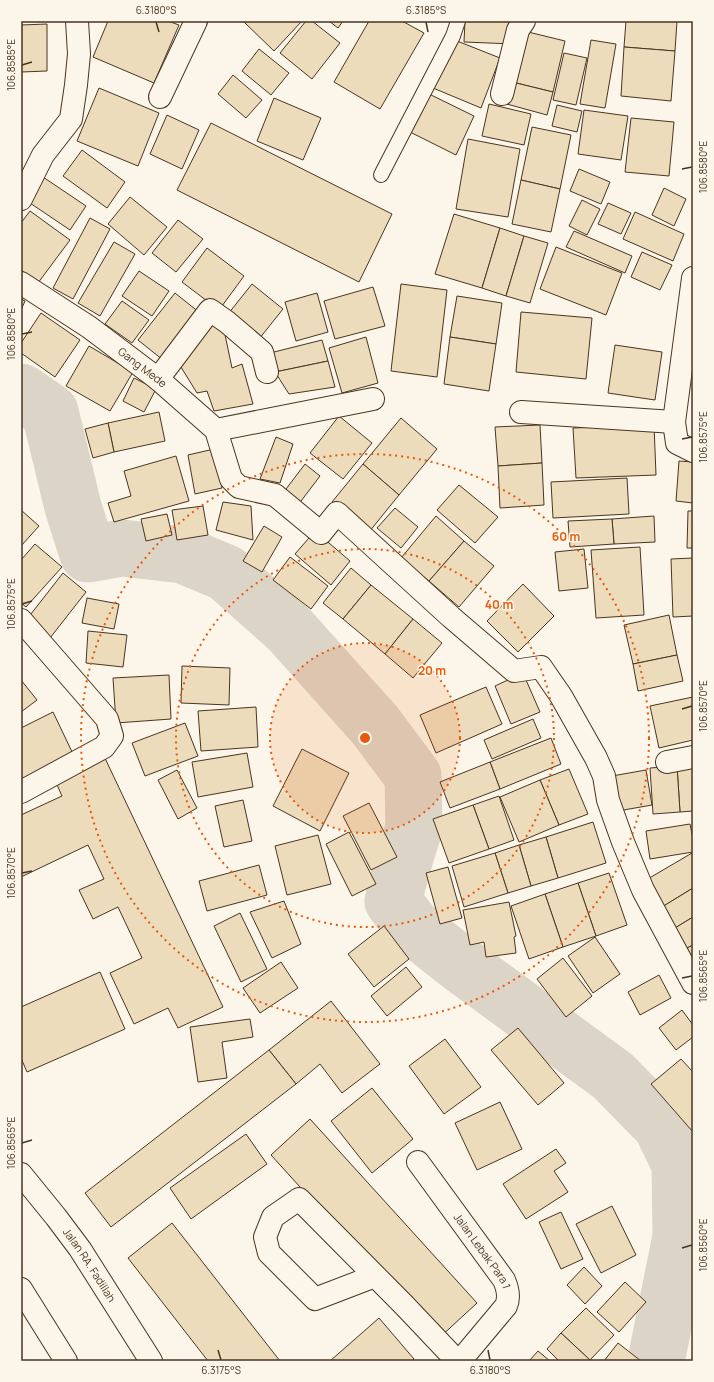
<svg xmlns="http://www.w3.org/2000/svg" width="714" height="1382" viewBox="0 0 714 1382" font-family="Manrope,sans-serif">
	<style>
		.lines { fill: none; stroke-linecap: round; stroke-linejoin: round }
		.river { stroke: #dcd4c6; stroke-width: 57 }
		.building { fill: #ecdcbc; stroke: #4a3520 }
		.lane-casing { stroke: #4a3520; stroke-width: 16 }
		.street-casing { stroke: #4a3520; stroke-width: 24 }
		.secondary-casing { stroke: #4a3520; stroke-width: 24 }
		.lane { stroke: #fbf6e9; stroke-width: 14 }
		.street { stroke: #fbf6e9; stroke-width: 22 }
		.secondary { stroke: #fbf6e9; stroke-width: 22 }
		.ticks { fill: none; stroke: #4a3520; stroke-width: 1.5 }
		.ring { fill: none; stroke: #e8590c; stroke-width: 2; stroke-dasharray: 2 4 }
		.labels { text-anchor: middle; stroke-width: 3; stroke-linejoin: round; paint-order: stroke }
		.street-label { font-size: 11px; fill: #4a3520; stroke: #fbf6e9 }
		.centre { fill: #e8590c; stroke: #fbf6e9; stroke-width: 2 }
		.ring-label { font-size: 12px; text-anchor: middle; font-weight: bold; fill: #e8590c; stroke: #fbf6e9; stroke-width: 3; stroke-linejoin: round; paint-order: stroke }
		.neatline { fill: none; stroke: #4a3520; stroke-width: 1.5 }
		.ticks-label { font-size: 10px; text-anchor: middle; fill: #4a3520 }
	</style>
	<rect width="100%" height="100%" fill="#fbf6e9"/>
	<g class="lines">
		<path class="river" d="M21 392 50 412 73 507 88 554 122 548 183 555 226 573 289 629 375 725 413 776 414 828 402 867 393 901 412 926 460 964 613 1076 661 1125 680 1164 681 1237 656 1361"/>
	</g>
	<g class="building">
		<path d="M108 21H168L179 25 154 83 93 57Z"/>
		<path d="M243 21H302L274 51Z"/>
		<path d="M306 21H312L340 43 312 79 280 53Z"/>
		<path d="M329 21H343L338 28Z"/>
		<path d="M369 21H402L424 33 380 109 334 82Z"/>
		<path d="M465 21H514V44L464 42Z"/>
		<path d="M626 21H677L675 51 624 47Z"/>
		<path d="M47 24V71L21 72V25Z"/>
		<path d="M520 30 565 41 553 92 508 81Z"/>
		<path d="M452 39 500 58 481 108 433 88Z"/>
		<path d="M591 40 616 44 605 108 580 104Z"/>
		<path d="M624 47 675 51 671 101 621 96Z"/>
		<path d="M259 49 289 73 271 95 242 71Z"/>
		<path d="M564 53 587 58 576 105 553 100Z"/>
		<path d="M233 75 262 100 246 118 218 94Z"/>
		<path d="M508 81 553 92 547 115 503 103Z"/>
		<path d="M99 88 159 113 138 166 77 141Z"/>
		<path d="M425 92 474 116 456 155 406 130Z"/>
		<path d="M274 98 321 118 303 160 257 141Z"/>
		<path d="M489 104 531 114 524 145 482 136Z"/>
		<path d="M557 105 582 111 577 132 552 126Z"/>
		<path d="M584 110 628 116 621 160 578 154Z"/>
		<path d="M167 115 199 130 182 169 150 154Z"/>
		<path d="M631 118 674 122 669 176 625 172Z"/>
		<path d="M211 123 392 214 359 282 177 190Z"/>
		<path d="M532 127 571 135 560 189 521 180Z"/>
		<path d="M468 139 520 149 508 217 456 209Z"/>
		<path d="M82 150 125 182 107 208 63 176Z"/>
		<path d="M579 169 610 182 601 204 570 191Z"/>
		<path d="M43 177 86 206 70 230 27 201Z"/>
		<path d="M521 180 560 189 551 232 512 224Z"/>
		<path d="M664 188 686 199 674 226 652 215Z"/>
		<path d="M130 197 167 227 144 255 108 224Z"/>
		<path d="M582 200 600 209 587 235 569 226Z"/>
		<path d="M608 203 631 213 621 234 598 224Z"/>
		<path d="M30 211 70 240 38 283 21 270V223Z"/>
		<path d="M635 212 684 234 673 261 623 239Z"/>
		<path d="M454 214 500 228 482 288 435 274Z"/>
		<path d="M90 218 110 229 73 299 53 288Z"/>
		<path d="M178 220 203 239 176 272 152 253Z"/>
		<path d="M500 228 524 236 506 296 482 288Z"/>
		<path d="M574 231 632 256 625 273 566 247Z"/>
		<path d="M524 236 548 243 530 303 506 296Z"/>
		<path d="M114 242 135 254 100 316 78 303Z"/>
		<path d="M556 247 622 273 606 315 540 289Z"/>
		<path d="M207 248 244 276 219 310 182 282Z"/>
		<path d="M642 252 672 265 660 290 631 277Z"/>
		<path d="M139 271 169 291 152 316 122 296Z"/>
		<path d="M252 284 283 309 259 339 228 314Z"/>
		<path d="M401 284 447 290 437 377 391 371Z"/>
		<path d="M373 287 385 326 335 339 324 301Z"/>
		<path d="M175 293 200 313 163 360 138 340Z"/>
		<path d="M317 293 328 332 296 341 285 302Z"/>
		<path d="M457 296 502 303 496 344 450 337Z"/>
		<path d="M21 299 25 301 21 310Z"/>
		<path d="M122 301 149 320 132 343 105 324Z"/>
		<path d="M521 312 592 318 586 379 516 372Z"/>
		<path d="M41 313 80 340 55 377 21 353V343Z"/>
		<path d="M210 318 224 330 232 368 242 364 253 404 214 411 207 391 197 393 176 359Z"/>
		<path d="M366 337 378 383 342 393 329 348Z"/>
		<path d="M450 337 496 344 489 391 444 384Z"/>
		<path d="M322 340 328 361 275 372 266 354Z"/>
		<path d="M615 345 662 352 655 400 608 393Z"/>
		<path d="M89 346 133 372 110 411 66 386Z"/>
		<path d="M328 361 335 387 289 394 275 372Z"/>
		<path d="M134 378 156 389 144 412 123 401Z"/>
		<path d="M159 412 165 441 114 452 108 423Z"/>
		<path d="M339 416 372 443 343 479 310 453Z"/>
		<path d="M401 418 437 449 399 495 363 464Z"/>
		<path d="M108 423 114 452 93 458 85 429Z"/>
		<path d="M540 425 542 463 498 466 495 427Z"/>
		<path d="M654 425 656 475 576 478 573 428Z"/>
		<path d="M276 437 293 444 280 483 260 479Z"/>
		<path d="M214 449 222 488 195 494 188 455Z"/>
		<path d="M176 456 189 501 114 522 108 503 131 496 124 471Z"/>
		<path d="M679 461 693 462V503L676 501Z"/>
		<path d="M542 463 544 505 500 508 498 466Z"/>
		<path d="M305 464 320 476 298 505 283 493Z"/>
		<path d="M363 464 399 495 369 532 332 502Z"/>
		<path d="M627 478 629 514 553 518 551 482Z"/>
		<path d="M459 485 498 517 475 543 437 510Z"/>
		<path d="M223 502 251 506 253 540 216 530Z"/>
		<path d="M203 506 208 535 177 540 172 510Z"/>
		<path d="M395 508 418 527 401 548 377 528Z"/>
		<path d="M21 510 39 526 21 546Z"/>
		<path d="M688 511H693V548H687Z"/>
		<path d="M167 514 172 535 146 541 141 519Z"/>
		<path d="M436 516 464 541 429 581 401 558Z"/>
		<path d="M654 516 655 542 614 544 612 519Z"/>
		<path d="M612 519 614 544 570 547 568 521Z"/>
		<path d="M264 526 282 537 262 572 243 561Z"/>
		<path d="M315 531 350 561 331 585 295 554Z"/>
		<path d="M464 541 494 566 459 607 429 581Z"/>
		<path d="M35 544 62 567 26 607 21 603V560Z"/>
		<path d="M640 547 644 615 596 618 591 550Z"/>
		<path d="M584 549 588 588 559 591 555 552Z"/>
		<path d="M290 557 328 586 311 609 273 580Z"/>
		<path d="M693 558V616L673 617 671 559Z"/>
		<path d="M351 568 371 585 343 619 323 603Z"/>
		<path d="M63 573 86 592 50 638 27 619Z"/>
		<path d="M523 584 554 616 518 652 487 621Z"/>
		<path d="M371 585 413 619 385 654 343 619Z"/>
		<path d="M87 598 119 604 114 629 82 623Z"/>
		<path d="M669 615 677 655 633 664 624 625Z"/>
		<path d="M413 619 442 643 413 678 385 654Z"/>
		<path d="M88 631 127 635 123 667 86 663Z"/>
		<path d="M677 655 683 681 638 691 633 664Z"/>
		<path d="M182 666 230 668 229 705 181 703Z"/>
		<path d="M523 673 540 712 511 724 495 686Z"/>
		<path d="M169 675 171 719 116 723 113 678Z"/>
		<path d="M21 680 37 700 21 712Z"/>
		<path d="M486 687 502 724 436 753 420 715Z"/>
		<path d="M693 697V740L659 748 650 706Z"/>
		<path d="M256 707 258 747 201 751 198 711Z"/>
		<path d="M53 712 74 756 22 781 21 779V728Z"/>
		<path d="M533 719 541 738 492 759 484 740Z"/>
		<path d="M185 723 198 756 145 776 132 743Z"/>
		<path d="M551 738 561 764 500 789 490 762Z"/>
		<path d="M302 749 349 773 320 831 273 806Z"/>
		<path d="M247 753 253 787 198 797 192 762Z"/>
		<path d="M103 754 223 1007 178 1028 168 1008 134 1024 110 973 142 958 118 907 93 919 79 890 104 879 88 845 21 877V815L62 796 54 778Z"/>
		<path d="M490 762 500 789 450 808 440 782Z"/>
		<path d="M693 765V811L680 812 677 766Z"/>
		<path d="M677 766 680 812 653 814 650 768Z"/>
		<path d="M569 769 588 814 559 825 540 780Z"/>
		<path d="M177 770 197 808 178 819 158 780Z"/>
		<path d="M646 770 652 805 618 811 612 776Z"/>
		<path d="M540 780 559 825 519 842 500 797Z"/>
		<path d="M499 796 514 840 489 849 473 805Z"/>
		<path d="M243 800 252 841 224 847 215 806Z"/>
		<path d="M369 803 397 857 371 870 343 816Z"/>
		<path d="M473 805 489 849 449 863 433 819Z"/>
		<path d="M593 822 606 863 558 878 546 837Z"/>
		<path d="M690 824 693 839V852L650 859 646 831Z"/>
		<path d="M349 832 376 884 352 896 326 844Z"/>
		<path d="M318 835 331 884 287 895 275 846Z"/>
		<path d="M546 837 558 878 531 886 519 845Z"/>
		<path d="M519 845 531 886 508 893 495 853Z"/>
		<path d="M495 853 508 893 464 907 452 866Z"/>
		<path d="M692 853 693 855V888L662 907 646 880Z"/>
		<path d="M259 865 267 895 207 911 199 881Z"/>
		<path d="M448 867 462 918 440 924 426 873Z"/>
		<path d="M609 873 627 925 596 936 578 883Z"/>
		<path d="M578 883 596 936 563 947 545 894Z"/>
		<path d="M693 888V917L675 928 662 907Z"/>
		<path d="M545 894 563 947 529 959 511 906Z"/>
		<path d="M284 901 301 944 272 958 250 912Z"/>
		<path d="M509 902 516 936 514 937 516 953 486 957 484 942 470 945 463 910Z"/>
		<path d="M240 913 267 969 241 982 214 926Z"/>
		<path d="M693 917V945L687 948 675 928Z"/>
		<path d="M384 926 409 959 374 987 348 954Z"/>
		<path d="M595 937 620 974 593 993 568 956Z"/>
		<path d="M693 945V959L687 948Z"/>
		<path d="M563 958 592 996 566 1017 537 979Z"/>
		<path d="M281 962 298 988 260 1013 243 988Z"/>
		<path d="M406 967 422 987 387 1016 371 996Z"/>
		<path d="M100 972 125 1029 27 1072 21 1058V1007Z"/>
		<path d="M659 975 671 998 640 1015 628 992Z"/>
		<path d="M331 1001 380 1064 342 1093 320 1064 296 1084 269 1050Z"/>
		<path d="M682 1010 693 1025V1037L676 1050 659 1028Z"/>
		<path d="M250 1019 253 1037 222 1042 227 1078 198 1082 190 1027Z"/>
		<path d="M518 1028 564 1083 538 1105 491 1050Z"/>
		<path d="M445 1039 481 1087 444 1114 409 1066Z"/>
		<path d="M269 1050 296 1084 111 1227 85 1193Z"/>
		<path d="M681 1059 693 1072V1132L651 1084Z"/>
		<path d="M372 1088 413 1139 372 1173 331 1121Z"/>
		<path d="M500 1102 522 1149 477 1170 455 1123Z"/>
		<path d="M310 1119 477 1303 438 1339 271 1155Z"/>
		<path d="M246 1134 267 1164 191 1219 170 1188Z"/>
		<path d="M556 1149 566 1163 554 1171 568 1192 526 1219 503 1184Z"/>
		<path d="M612 1206 636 1255 601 1273 576 1224Z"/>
		<path d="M561 1212 583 1259 561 1269 539 1222Z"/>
		<path d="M172 1223 280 1361H208L128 1258Z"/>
		<path d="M584 1267 602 1286 585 1304 567 1285Z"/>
		<path d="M625 1282 646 1302 619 1332 597 1312Z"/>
		<path d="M586 1308 614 1335 590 1360 561 1333Z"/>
		<path d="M379 1318 414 1359 412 1361H330Z"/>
		<path d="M561 1333 590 1360 589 1361H559L547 1349Z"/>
		<path d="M618 1343 641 1361H604Z"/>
		<path d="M538 1351 550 1361H529Z"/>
	</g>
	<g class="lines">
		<g class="lane-casing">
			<path id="lane" d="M381 175 453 36 458 21"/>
		</g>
		<g class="street-casing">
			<g id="street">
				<path d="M502 94 518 30 524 21"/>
				<path d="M160 97 196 21"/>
				<path d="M21 199 43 155 71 119 76 85 79 54 77 21"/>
				<path d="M693 278 674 422 677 443 693 451"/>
				<path id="s1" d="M21 283 89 327 158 379 216 430 231 479 239 487 275 495 321 533 337 513 451 617 514 671 541 667 561 696 596 758 604 776 608 800 623 842 643 890 693 983"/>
				<path d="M158 379 210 310 227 322 262 352 267 372"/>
				<path d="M521 412 674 422"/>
				<path d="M216 430 373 399"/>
				<path d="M21 620 107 719 112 736 104 747 21 792"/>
				<path d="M667 762 693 757"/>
				<path id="s2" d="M418 1162 504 1280C508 1289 510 1297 506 1306L460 1361"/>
				<path d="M375 1276 315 1299 269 1253 265 1237 273 1217 299 1199 405 1306 457 1361"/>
			</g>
		</g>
		<g class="secondary-casing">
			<g id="secondary">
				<path id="s3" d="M21 1174 56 1217 80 1249 151 1361"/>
				<path d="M21 1289 66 1361"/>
			</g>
		</g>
		<use href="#lane" class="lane"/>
		<use href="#street" class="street"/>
		<use href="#secondary" class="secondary"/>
	</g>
	<path class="ticks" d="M156 22 159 32M426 22 428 32M22 65 32 62M682 169 692 167M22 334 32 332M682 439 692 437M22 604 32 601M682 709 692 706M22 873 32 871M682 978 692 976M22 1143 32 1140M682 1248 692 1245M218 1350 221 1360M488 1350 490 1360"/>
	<circle cx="365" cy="738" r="95" fill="#e8590c" fill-opacity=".12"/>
	<g class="ring">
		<circle cx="365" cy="738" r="95"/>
		<circle cx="365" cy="738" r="189"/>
		<circle cx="365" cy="738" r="284"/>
	</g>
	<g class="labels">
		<g class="street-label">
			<text dy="4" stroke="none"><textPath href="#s1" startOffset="148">Gang Mede</textPath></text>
			<text dy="4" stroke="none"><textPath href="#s2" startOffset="110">Jalan Lebak Para 1</textPath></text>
			<text dy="4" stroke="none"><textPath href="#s3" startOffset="114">Jalan RA. Fadillah</textPath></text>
		</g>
	</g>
	<circle cx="365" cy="738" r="6" class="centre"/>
	<g class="ring-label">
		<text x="566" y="541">60 m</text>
		<text x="499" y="609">40 m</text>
		<text x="432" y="675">20 m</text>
	</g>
	<rect width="714" height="1382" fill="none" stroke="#fbf6e9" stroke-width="44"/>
	<rect x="22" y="22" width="670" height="1338" class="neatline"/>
	<g class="ticks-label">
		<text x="156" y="14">6.3180°S</text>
		<text x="426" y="14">6.3185°S</text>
		<text transform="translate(11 65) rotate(-90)" y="4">106.8585°E</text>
		<text transform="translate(703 167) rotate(-90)" y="4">106.8580°E</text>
		<text transform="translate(11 334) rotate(-90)" y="4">106.8580°E</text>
		<text transform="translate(703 437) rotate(-90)" y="4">106.8575°E</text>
		<text transform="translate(11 604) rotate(-90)" y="4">106.8575°E</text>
		<text transform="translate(703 706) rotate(-90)" y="4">106.8570°E</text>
		<text transform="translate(11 873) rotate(-90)" y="4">106.8570°E</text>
		<text transform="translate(703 976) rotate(-90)" y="4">106.8565°E</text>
		<text transform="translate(11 1143) rotate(-90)" y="4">106.8565°E</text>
		<text transform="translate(703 1245) rotate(-90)" y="4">106.8560°E</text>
		<text x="221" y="1374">6.3175°S</text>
		<text x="490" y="1374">6.3180°S</text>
	</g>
</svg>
